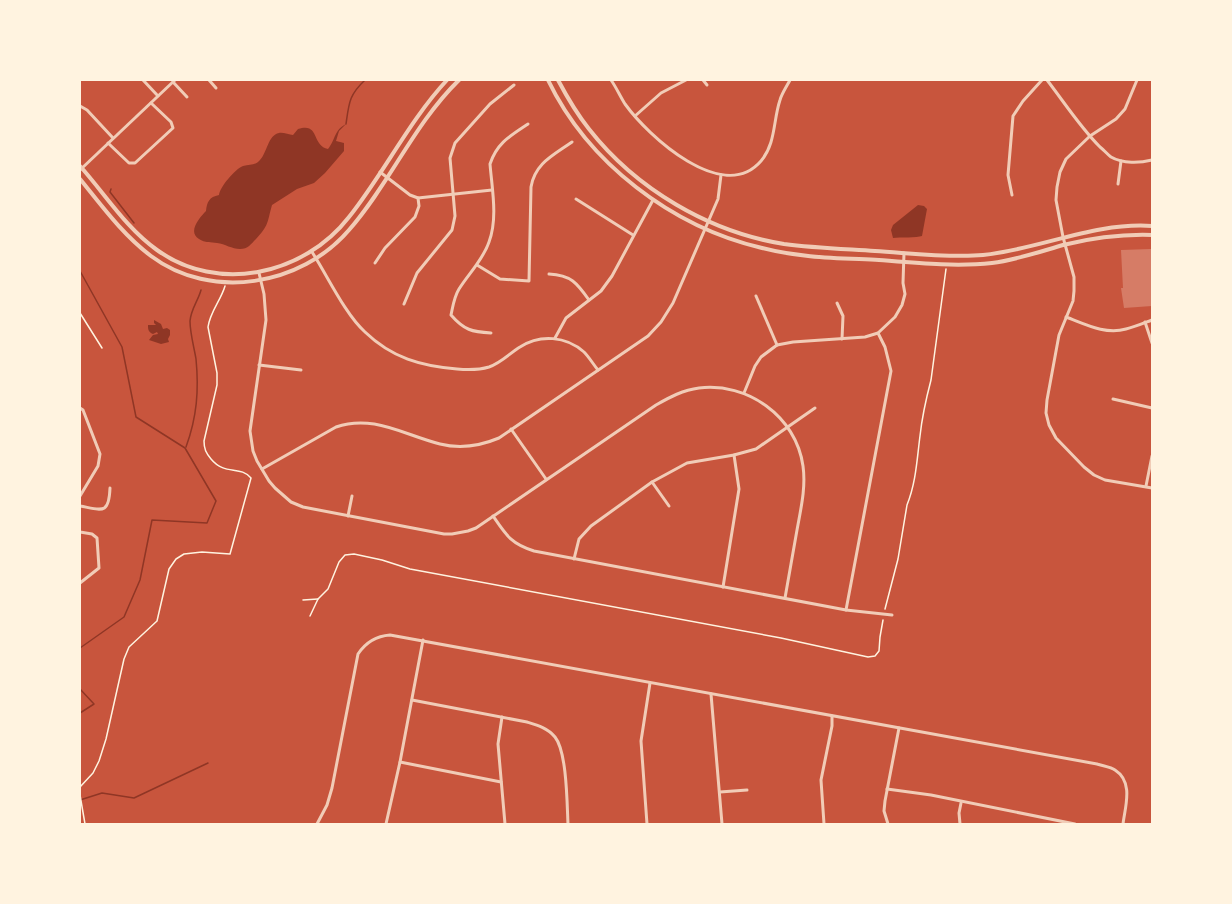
<svg xmlns="http://www.w3.org/2000/svg" width="1232" height="904" viewBox="0 0 1232 904" font-family="'Open Sans',sans-serif">
	<style>
		.water { fill: #8f3625 }
		.lines { fill: none; stroke-linecap: round; stroke-linejoin: round }
		.stream { stroke: #8f3625; stroke-width: 1.5 }
		.building { fill: #d67c66 }
		.path { stroke: #fff3e0; stroke-width: 1.5 }
		.minor { stroke: #f1ccb7; stroke-width: 3 }
		.tertiary { stroke: #f1ccb7; stroke-width: 4 }
	</style>
	<rect width="100%" height="100%" fill="#c8553d"/>
	<g class="water">
		<path d="M346 124 339 131 336 141 344 143V151L325 173 314 183 297 189 272 205C267 223 269 225 256 239 251 244 248 249 240 249 232 249 225 244 217 243 211 242 205 243 199 239 187 232 200 217 206 211 207 202 209 197 219 195 220 187 235 169 243 166 250 164 255 166 260 160 267 153 268 135 279 133 283 132 289 135 293 135L298 129C320 122 311 145 328 149 336 139 334 130 346 124Z"/>
		<path d="M918 205 924 206 927 209 922 236C917 238 900 237 893 238L891 230 893 225Z"/>
		<path d="M154 320 161 324 163 329 167 328 170 330V335L168 339 169 342 161 344 149 340 153 335 158 334 157 332 153 334C148 332 148 329 148 325H156L154 323Z"/>
	</g>
	<g class="lines">
		<g class="stream">
			<path d="M346 124C349 103 349 95 365 80"/>
			<path d="M111 189 110 192 134 223"/>
			<path d="M80 271 122 347 136 417 185 448 216 501 207 523 152 520 140 580 124 617 80 648"/>
			<path d="M186 447C197 417 199 390 196 359 194 347 190 333 190 321 191 309 198 301 201 290"/>
			<path d="M80 689 94 704 80 713"/>
			<path d="M80 800 102 793 134 798 208 763"/>
		</g>
	</g>
	<path class="building" d="M1151 249 1152 306 1124 308 1121 288H1123L1121 250Z"/>
	<g class="lines">
		<g class="path">
			<path d="M80 313 102 348"/>
			<path d="M303 600 318 599"/>
			<path d="M885 609 898 559 907 505C916 483 917 459 920 436 922 417 926 399 931 380L946 269"/>
			<path d="M310 616 318 599 328 589 339 562 345 555 354 554 382 560 410 569 781 638 868 657 875 656 879 651 880 637 883 620"/>
			<path d="M80 787 93 773 99 761 106 739 124 659 129 647 157 621 169 569 176 559 184 554 202 552 230 554 251 478C240 465 225 476 211 459 206 453 204 449 204 441L217 385V373L208 327C210 312 221 300 225 286"/>
			<path d="M80 795 85 824"/>
		</g>
		<g class="minor">
			<path d="M143 80 158 96"/>
			<path d="M209 80 216 88"/>
			<path d="M611 80C616 87 620 96 625 104 648 136 723 205 761 161 776 143 773 121 780 100 782 93 787 86 790 80"/>
			<path d="M703 80 707 85"/>
			<path d="M1047 80C1064 102 1080 127 1100 147 1104 150 1107 154 1111 157 1123 164 1140 163 1152 160"/>
			<path d="M1137 80 1125 109 1116 119 1090 136 1066 159 1060 172 1057 187 1056 200 1063 237 1074 277V291L1073 301 1059 335 1047 400 1046 413 1049 425 1056 438 1084 467 1094 475 1105 480 1152 488"/>
			<path d="M173 82 187 97"/>
			<path d="M80 106 87 110 113 138"/>
			<path d="M635 116 661 93 686 80"/>
			<path d="M108 143 129 163H135L173 128 171 122 151 103"/>
			<path d="M80 170 175 80"/>
			<path d="M380 172 410 195 418 198 492 190"/>
			<path d="M1118 184 1121 161"/>
			<path d="M1012 195 1008 175 1013 116 1023 101 1042 80"/>
			<path d="M576 199 633 235"/>
			<path d="M312 252C327 275 345 314 365 332 392 358 421 366 457 369 468 370 479 370 489 367 501 363 510 353 520 347 540 334 566 336 584 352 589 357 593 364 598 370"/>
			<path d="M375 263 385 248 415 217 419 206 418 198"/>
			<path d="M477 265 500 279 529 281 531 187C535 163 554 155 572 142"/>
			<path d="M259 273 264 294 266 320 250 431 253 451 257 461 269 481 275 488 291 502 303 507 444 534H452L468 531 476 528 656 405C670 397 683 390 699 388 747 382 796 416 803 466 806 487 801 508 797 530 793 553 789 575 785 598"/>
			<path d="M549 274C571 275 577 283 589 300"/>
			<path d="M756 296 777 345"/>
			<path d="M837 303 843 316 842 339"/>
			<path d="M404 304 417 273 452 230 455 216 450 158 455 143 490 104 514 85"/>
			<path d="M1066 317C1085 324 1105 335 1126 329 1135 327 1144 323 1152 320"/>
			<path d="M1145 322 1152 343"/>
			<path d="M491 333C472 332 464 330 451 315 453 306 454 297 459 289 469 273 483 260 489 242 498 218 492 189 490 164 497 143 510 136 528 124"/>
			<path d="M555 338 566 318 601 291 612 276 653 200"/>
			<path d="M259 365 301 370"/>
			<path d="M744 393 755 366 761 357 777 345 793 342 865 337 878 333 895 317 902 305 905 294 903 283 904 253"/>
			<path d="M1113 399 1152 408"/>
			<path d="M80 408 83 410 100 454 98 466 80 496"/>
			<path d="M511 429 546 479"/>
			<path d="M262 469 336 427C373 414 404 435 440 444 460 449 480 446 499 438L648 336 661 322 673 303 718 199 721 175"/>
			<path d="M652 482 669 506"/>
			<path d="M1146 486 1152 456"/>
			<path d="M80 506C102 510 109 515 110 488"/>
			<path d="M348 516 352 496"/>
			<path d="M493 516C506 535 511 544 534 551L846 610 892 615"/>
			<path d="M80 532 92 534 97 538 99 568 80 583"/>
			<path d="M574 559 579 539 591 526 652 482 687 463 734 455 756 449 815 408"/>
			<path d="M723 587 739 489 734 455"/>
			<path d="M846 610 891 371 885 347 878 333"/>
			<path d="M711 694 722 824"/>
			<path d="M412 700 527 722C537 725 548 728 555 737 567 752 567 804 568 824"/>
			<path d="M502 717 498 744 505 824"/>
			<path d="M400 762 501 782"/>
			<path d="M887 789 931 795 1075 824"/>
			<path d="M720 792 747 790"/>
			<path d="M317 824 327 805 332 788 358 654C366 642 376 636 390 635L1097 764C1103 766 1111 767 1115 770 1134 782 1125 807 1123 824"/>
			<path d="M386 824 400 762 423 640"/>
			<path d="M647 824 641 741 650 683"/>
			<path d="M824 824 821 780 832 726V716"/>
			<path d="M888 824 884 811 885 801 899 728"/>
			<path d="M960 824 959 813 961 803"/>
		</g>
		<g class="tertiary">
			<path d="M548 80C588 163 672 227 762 248 800 258 840 258 879 260 916 263 956 267 992 263 1016 260 1039 252 1063 245 1092 238 1123 234 1152 235"/>
			<path d="M558 80C567 97 577 114 589 129 636 189 709 232 784 244 814 248 845 249 875 251 909 253 949 258 983 255 1041 249 1094 222 1152 226"/>
			<path d="M80 166C105 194 126 228 157 250 218 294 304 275 349 217 384 173 409 121 447 80"/>
			<path d="M80 179C102 206 123 235 151 256 211 301 301 286 349 230 390 183 414 124 459 80"/>
		</g>
	</g>
	<rect width="1232" height="904" fill="none" stroke="#fff3e0" stroke-width="162"/>
</svg>
